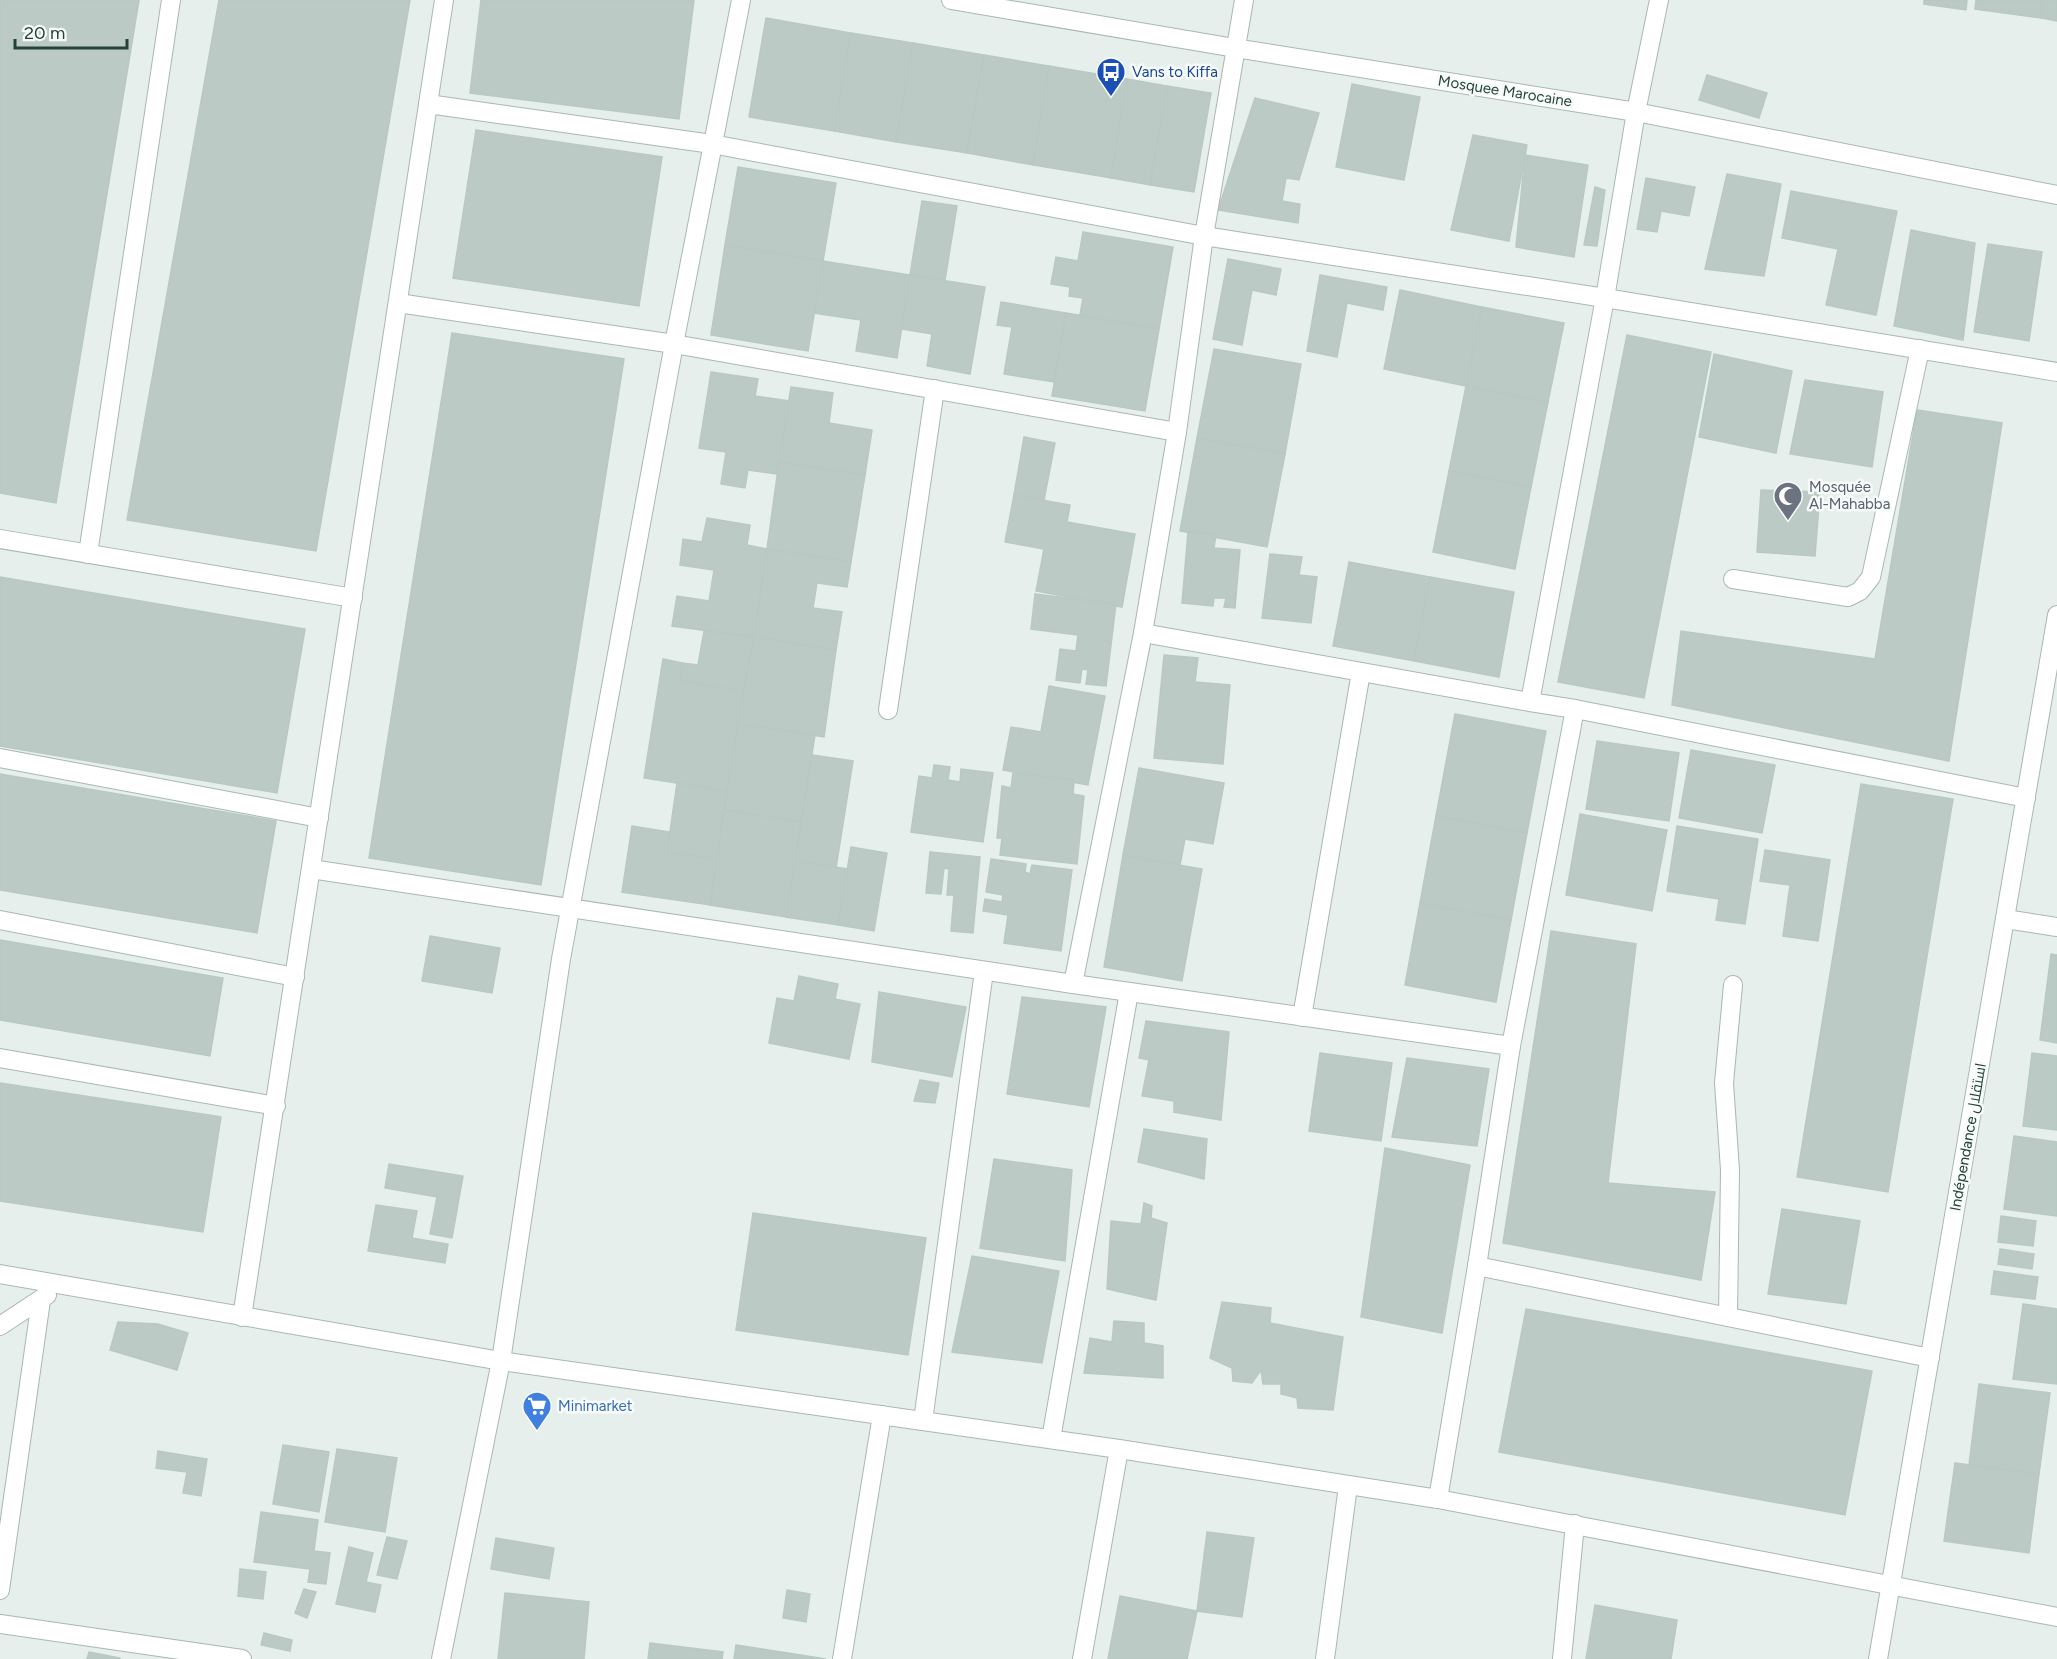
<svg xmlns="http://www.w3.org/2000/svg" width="2057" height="1659" viewBox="0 0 2057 1659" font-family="Figtree,Cairo,sans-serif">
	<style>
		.building { fill: #bbcac4; stroke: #b8c9c2; stroke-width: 1.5 }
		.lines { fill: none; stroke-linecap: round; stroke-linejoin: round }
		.minor-casing { stroke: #a8b8b2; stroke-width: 20 }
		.minor { stroke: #fff; stroke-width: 18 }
		.labels { text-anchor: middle; stroke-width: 5; stroke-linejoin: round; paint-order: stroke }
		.transit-label { font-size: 15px; fill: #164399; stroke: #f7fbf9; text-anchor: start }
		.street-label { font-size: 15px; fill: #24423a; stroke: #f7fbf9 }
		.worship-label { font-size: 15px; fill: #5b616d; stroke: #f7fbf9; text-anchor: start }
		.shop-label { font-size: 15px; fill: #366cbe; stroke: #f7fbf9; text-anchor: start }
	</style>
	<rect width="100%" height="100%" fill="#e6efeb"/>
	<g class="building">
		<path d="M0 0H139L56 503 0 493Z"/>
		<path d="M219 0H410L316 551 127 520Z"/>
		<path d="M481 0H694L679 119 470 93Z"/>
		<path d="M1924 0H1967L1966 10 1924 4Z"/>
		<path d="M1976 0H2043L2041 18 1975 9Z"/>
		<path d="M2043 0H2057V21L2041 18Z"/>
		<path d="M766 18 851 33 834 131 749 117Z"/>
		<path d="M851 33 913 43 896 142 834 131Z"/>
		<path d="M913 43 984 55 967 153 896 142Z"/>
		<path d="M984 55 1049 66 1033 165 967 153Z"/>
		<path d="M1049 66 1127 79 1111 178 1033 165Z"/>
		<path d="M1707 75 1767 93 1759 118 1699 100Z"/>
		<path d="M1127 79 1167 86 1150 185 1111 178Z"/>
		<path d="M1352 84 1420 97 1404 180 1336 167Z"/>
		<path d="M1167 86 1211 93 1194 192 1150 185Z"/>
		<path d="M1255 98 1319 113 1299 180 1286 178 1282 201 1300 204 1298 223 1218 210Z"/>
		<path d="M476 130 662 157 639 306 453 278Z"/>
		<path d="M1473 135 1527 145 1509 241 1451 230Z"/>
		<path d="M1525 155 1588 165 1574 257 1516 247Z"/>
		<path d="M738 167 836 183 823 261 725 245Z"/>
		<path d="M1727 174 1781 184 1764 276 1705 269Z"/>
		<path d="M1646 178 1695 187 1689 216 1661 211 1657 232 1637 229Z"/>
		<path d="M1595 187 1605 190 1597 246 1584 245Z"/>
		<path d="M1791 191 1897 211 1876 315 1826 305 1838 249 1782 238Z"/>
		<path d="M922 201 957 206 945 280 910 275Z"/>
		<path d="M1911 230 1975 243 1963 340 1894 326Z"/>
		<path d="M1083 232 1173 247 1159 329 1080 315 1083 298 1069 296 1070 287 1051 284 1056 257 1078 261Z"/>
		<path d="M1988 244 2042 252 2029 341 1974 332Z"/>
		<path d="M725 245 823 261 808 351 711 335Z"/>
		<path d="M1228 259 1281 269 1276 295 1252 290 1242 345 1213 339Z"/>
		<path d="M823 261 910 275 897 358 856 351 861 320 814 313Z"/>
		<path d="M910 275 985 287 970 374 927 366 932 334 901 329Z"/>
		<path d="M1320 275 1387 287 1383 310 1347 303 1337 357 1307 351Z"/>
		<path d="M1400 290 1482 307 1466 386 1384 369Z"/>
		<path d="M1001 302 1066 313 1054 382 1004 374 1012 327 997 325Z"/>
		<path d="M1482 307 1564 323 1548 402 1466 386Z"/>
		<path d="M1066 313 1159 329 1145 411 1052 396Z"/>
		<path d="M452 333 624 359 541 885 369 858Z"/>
		<path d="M1627 335 1711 352 1644 698 1558 682Z"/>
		<path d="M1214 349 1301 364 1285 454 1197 438Z"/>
		<path d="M1714 354 1792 371 1776 453 1699 437Z"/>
		<path d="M711 372 758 379 755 396 789 401 777 474 748 470 745 488 721 484 726 452 699 448Z"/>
		<path d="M1805 380 1883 392 1872 467 1790 454Z"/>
		<path d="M1466 386 1548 402 1531 487 1449 471Z"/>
		<path d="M791 387 833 393 829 423 872 430 865 475 779 462Z"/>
		<path d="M1917 410 2002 423 1949 761 1672 705 1681 631 1875 659Z"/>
		<path d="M1024 437 1055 443 1044 500 1014 495Z"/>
		<path d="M1197 438 1285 454 1267 547 1180 531Z"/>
		<path d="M779 462 865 475 851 562 767 549Z"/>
		<path d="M1449 471 1531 487 1515 569 1433 552Z"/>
		<path d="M1761 490 1820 492 1815 556 1757 552Z"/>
		<path d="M1014 495 1070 505 1067 522 1135 534 1122 607 1036 591 1044 549 1005 542Z"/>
		<path d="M707 518 750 525 747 545 767 549 754 637 672 626 677 596 709 601 714 570 680 565 683 539 702 542Z"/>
		<path d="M1188 532 1216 534 1214 548 1240 550 1235 608 1224 607 1226 598H1214L1213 606 1182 603Z"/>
		<path d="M767 549 851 562 847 587 817 583 813 608 842 612 836 650 754 637Z"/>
		<path d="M1270 554 1302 557 1299 575 1317 577 1311 623 1262 618Z"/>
		<path d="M1349 562 1430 577 1414 661 1333 646Z"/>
		<path d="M0 577 305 629 277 793 0 746Z"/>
		<path d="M1430 577 1514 592 1499 677 1414 661Z"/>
		<path d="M1035 594 1116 604 1106 686 1086 684 1088 670 1082 669 1080 683 1056 680 1060 649 1076 651 1078 635 1031 629Z"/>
		<path d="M704 631 754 637 743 691 680 681 683 663 698 665Z"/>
		<path d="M754 637 836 650 824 737 738 724Z"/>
		<path d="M1164 655 1198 658 1195 682 1230 685 1223 764 1154 758Z"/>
		<path d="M663 659 683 663 680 681 743 691 727 791 644 778Z"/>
		<path d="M1049 686 1105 696 1088 785 1003 770 1011 727 1041 732Z"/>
		<path d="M1455 714 1546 731 1527 833 1436 816Z"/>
		<path d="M738 724 815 735 801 822 724 810Z"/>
		<path d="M1597 741 1679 753 1669 821 1586 809Z"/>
		<path d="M1691 750 1775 765 1762 833 1679 818Z"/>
		<path d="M812 755 853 761 836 868 795 861Z"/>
		<path d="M934 765 950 767 948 780 960 782 961 769 993 773 983 842 911 832 919 776 932 778Z"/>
		<path d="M1139 768 1224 783 1213 844 1185 839 1180 865 1123 855Z"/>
		<path d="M1013 773 1074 780 1073 794 1084 796 1077 864 1000 855 1002 838H997L1002 786 1011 788Z"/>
		<path d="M0 774 276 821 257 933 0 890Z"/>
		<path d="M677 783 727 791 717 859 667 852Z"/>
		<path d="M1861 784 1953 799 1888 1192 1797 1177Z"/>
		<path d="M724 810 801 822 786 917 710 905Z"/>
		<path d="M1580 814 1667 830 1652 911 1566 895Z"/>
		<path d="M1436 816 1527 833 1511 920 1420 903Z"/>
		<path d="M632 826 670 832 667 852 717 859 710 905 622 892Z"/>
		<path d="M1677 826 1758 839 1745 924 1716 920 1719 899 1667 891Z"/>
		<path d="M851 847 887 853 874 931 838 925Z"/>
		<path d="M1765 850 1830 860 1818 941 1783 936 1790 885 1760 881Z"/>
		<path d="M930 852 980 857 973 933 951 931 954 895H947L949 869 944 868 941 894 926 893Z"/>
		<path d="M1123 855 1202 869 1182 981 1104 967Z"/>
		<path d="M991 859 1026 864 1025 872 1030 874 1032 865 1072 870 1061 951 1004 943 1008 915 983 911 985 899 1002 902 1003 895 986 892Z"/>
		<path d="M795 861 847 869 838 925 786 917Z"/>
		<path d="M1420 903 1511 920 1496 1002 1405 985Z"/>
		<path d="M1551 931 1636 944 1608 1183 1715 1192 1701 1280 1503 1243Z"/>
		<path d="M430 936 500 948 492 993 422 981Z"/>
		<path d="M0 940 223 978 210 1056 0 1020Z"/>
		<path d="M2051 954 2057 955V1043L2040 1040Z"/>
		<path d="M799 976 838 984 835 999 860 1004 849 1059 769 1043 777 998 794 1001Z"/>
		<path d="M879 992 966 1007 952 1077 872 1062Z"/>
		<path d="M1022 997 1106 1007 1089 1107 1007 1094Z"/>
		<path d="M1146 1021 1229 1032 1221 1120 1174 1112V1101L1142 1096 1149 1060 1139 1058Z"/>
		<path d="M1320 1053 1392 1063 1381 1141 1309 1131Z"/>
		<path d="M2032 1053 2057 1056V1130L2023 1126Z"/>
		<path d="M1407 1058 1489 1069 1477 1146 1392 1137Z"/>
		<path d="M920 1080 939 1083 935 1103 914 1101Z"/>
		<path d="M0 1083 221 1117 203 1232 0 1201Z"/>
		<path d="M1144 1129 1207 1139 1204 1179 1138 1162Z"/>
		<path d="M2014 1136 2057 1142V1216L2004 1209Z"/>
		<path d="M1385 1148 1470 1165 1442 1333 1361 1317Z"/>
		<path d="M994 1159 1072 1170 1065 1261 980 1248Z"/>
		<path d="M389 1164 463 1176 452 1238 430 1234 437 1197 385 1188Z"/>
		<path d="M1144 1203 1152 1206 1151 1218 1167 1223 1156 1300 1107 1289 1111 1221 1141 1224Z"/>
		<path d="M376 1205 417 1211 412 1238 448 1244 445 1263 368 1251Z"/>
		<path d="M1782 1209 1860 1221 1846 1304 1768 1294Z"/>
		<path d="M753 1213 926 1238 908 1355 736 1330Z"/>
		<path d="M2001 1216 2036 1221 2033 1246 1998 1242Z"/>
		<path d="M2000 1249 2034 1254 2032 1269 1998 1264Z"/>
		<path d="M972 1256 1059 1271 1042 1363 952 1352Z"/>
		<path d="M1994 1271 2038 1277 2035 1299 1991 1294Z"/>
		<path d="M1222 1302 1271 1308 1270 1323 1343 1337 1333 1410 1298 1408 1297 1398 1281 1394V1384H1263L1261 1370 1252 1383 1233 1381 1232 1368 1210 1358Z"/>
		<path d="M2023 1304 2057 1309V1384L2013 1379Z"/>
		<path d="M1526 1309 1872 1371 1845 1515 1499 1452Z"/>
		<path d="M1114 1321 1144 1323V1343L1163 1346V1378L1084 1373 1090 1338 1112 1342Z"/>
		<path d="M118 1322 158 1324 188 1333 177 1370 110 1350Z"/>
		<path d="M1979 1384 2050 1393 2039 1474 1969 1465Z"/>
		<path d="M283 1445 329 1452 319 1512 273 1504Z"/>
		<path d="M337 1449 397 1458 385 1532 325 1522Z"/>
		<path d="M158 1451 207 1459 201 1496 183 1493 187 1472 156 1468Z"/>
		<path d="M1955 1463 2039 1474 2029 1553 1944 1541Z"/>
		<path d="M261 1512 318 1520 314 1551 330 1553 326 1584 308 1582 310 1569 254 1562Z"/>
		<path d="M1207 1532 1254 1538 1242 1617 1197 1611Z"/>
		<path d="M387 1537 407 1541 397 1579 377 1575Z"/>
		<path d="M496 1538 554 1548 549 1579 491 1569Z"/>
		<path d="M349 1547 373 1553 366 1582 381 1585 375 1612 336 1604Z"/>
		<path d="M240 1569 266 1572 263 1599 238 1596Z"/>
		<path d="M304 1589 316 1592 307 1618 295 1613Z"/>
		<path d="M787 1590 810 1594 806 1622 783 1618Z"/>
		<path d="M505 1593 589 1602 584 1659H498Z"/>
		<path d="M1120 1596 1197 1611 1187 1659H1108Z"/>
		<path d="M1595 1605 1677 1620 1671 1659H1586Z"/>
		<path d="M264 1633 292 1640 290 1651 261 1645Z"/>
		<path d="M650 1643 723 1652 722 1659H648Z"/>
		<path d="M736 1645 826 1659H734Z"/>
		<path d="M89 1652 120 1658V1659H87Z"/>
	</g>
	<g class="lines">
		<g class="minor-casing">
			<g id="minor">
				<path d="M951 0 1235 48 1636 112 2057 195"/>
				<path d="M428 104 712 144 1204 236 1605 298 2057 372"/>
				<path d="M398 303 674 344 1177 432"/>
				<path d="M0 539 353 598"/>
				<path d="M88 554 171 0"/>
				<path d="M1733 579 1848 597 1860 591 1871 577 1920 349"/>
				<path d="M1143 633 1530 702 1575 709 2026 798"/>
				<path d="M1530 702 1605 298 1636 112 1659 0"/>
				<path d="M888 710 935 389"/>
				<path d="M0 758 319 818"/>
				<path d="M311 869 1073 984 1511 1046"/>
				<path d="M2005 919 2057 927"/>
				<path d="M0 920 295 977"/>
				<path d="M1073 984 1143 633 1177 432 1204 236 1244 0"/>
				<path d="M1302 1017 1361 672"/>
				<path d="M0 1058 276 1106"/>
				<path d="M1477 1266 1930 1358"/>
				<path d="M0 1274 501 1361 1119 1449 1438 1499 2057 1617"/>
				<path d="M242 1317 444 0"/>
				<path d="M1728 1317 1730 1170 1724 1083 1733 985"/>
				<path d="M0 1326 47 1295"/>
				<path d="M923 1421 984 971"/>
				<path d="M1051 1439 1129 992"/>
				<path d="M1438 1499 1477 1266 1511 1046 1575 709"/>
				<path d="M0 1590 41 1300"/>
				<path d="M0 1624 242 1659"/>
				<path d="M441 1659 501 1361 561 959 674 344 741 0"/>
				<path d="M842 1659 882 1415"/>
				<path d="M1082 1659 1119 1449"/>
				<path d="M1325 1659 1348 1486"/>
				<path d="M1562 1659 1575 1524"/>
				<path d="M1878 1659 2057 615"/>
			</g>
		</g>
		<use href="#minor" class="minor"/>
	</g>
	<defs>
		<g id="bus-pin" transform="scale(1.5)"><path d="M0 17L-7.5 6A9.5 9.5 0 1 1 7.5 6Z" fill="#1a4fb4" stroke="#f7fbf9"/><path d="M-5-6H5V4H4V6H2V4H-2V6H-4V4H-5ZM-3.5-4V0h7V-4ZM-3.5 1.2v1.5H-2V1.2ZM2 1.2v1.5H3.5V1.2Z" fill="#fff"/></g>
		<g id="mosque-pin" transform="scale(1.5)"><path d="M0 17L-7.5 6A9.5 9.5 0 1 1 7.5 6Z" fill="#6b7280" stroke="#f7fbf9"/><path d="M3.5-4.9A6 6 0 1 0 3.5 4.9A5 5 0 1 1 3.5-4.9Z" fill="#fff"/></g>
		<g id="supermarket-pin" transform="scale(1.5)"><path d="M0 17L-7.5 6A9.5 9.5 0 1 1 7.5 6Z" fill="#3f7fe0" stroke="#f7fbf9"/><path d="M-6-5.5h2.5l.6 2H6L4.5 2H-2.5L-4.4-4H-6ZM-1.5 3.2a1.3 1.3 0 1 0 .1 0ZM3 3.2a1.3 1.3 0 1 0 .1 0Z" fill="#fff"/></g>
	</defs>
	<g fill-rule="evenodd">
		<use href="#bus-pin" x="1111" y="72"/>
		<use href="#mosque-pin" x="1788" y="496"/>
		<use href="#supermarket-pin" x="537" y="1406"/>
	</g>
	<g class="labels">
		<g class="transit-label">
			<text x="1132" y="77">Vans to Kiffa</text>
		</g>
		<g class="street-label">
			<text transform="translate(1505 91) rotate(9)" y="5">Mosquee Marocaine</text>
			<text transform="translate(1968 1137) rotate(-80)" y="5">Indépendance استقلال</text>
		</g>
		<g class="worship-label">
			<text x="1809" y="492">Mosquée<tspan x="1809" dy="17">Al-Mahabba</tspan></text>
		</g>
		<g class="shop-label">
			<text x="558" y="1411">Minimarket</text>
		</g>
	</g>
	<path d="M15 39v9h112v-9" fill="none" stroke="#24423a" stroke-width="3"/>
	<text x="24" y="39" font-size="18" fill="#24423a" stroke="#f7fbf9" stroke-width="4.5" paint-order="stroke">20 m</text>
</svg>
